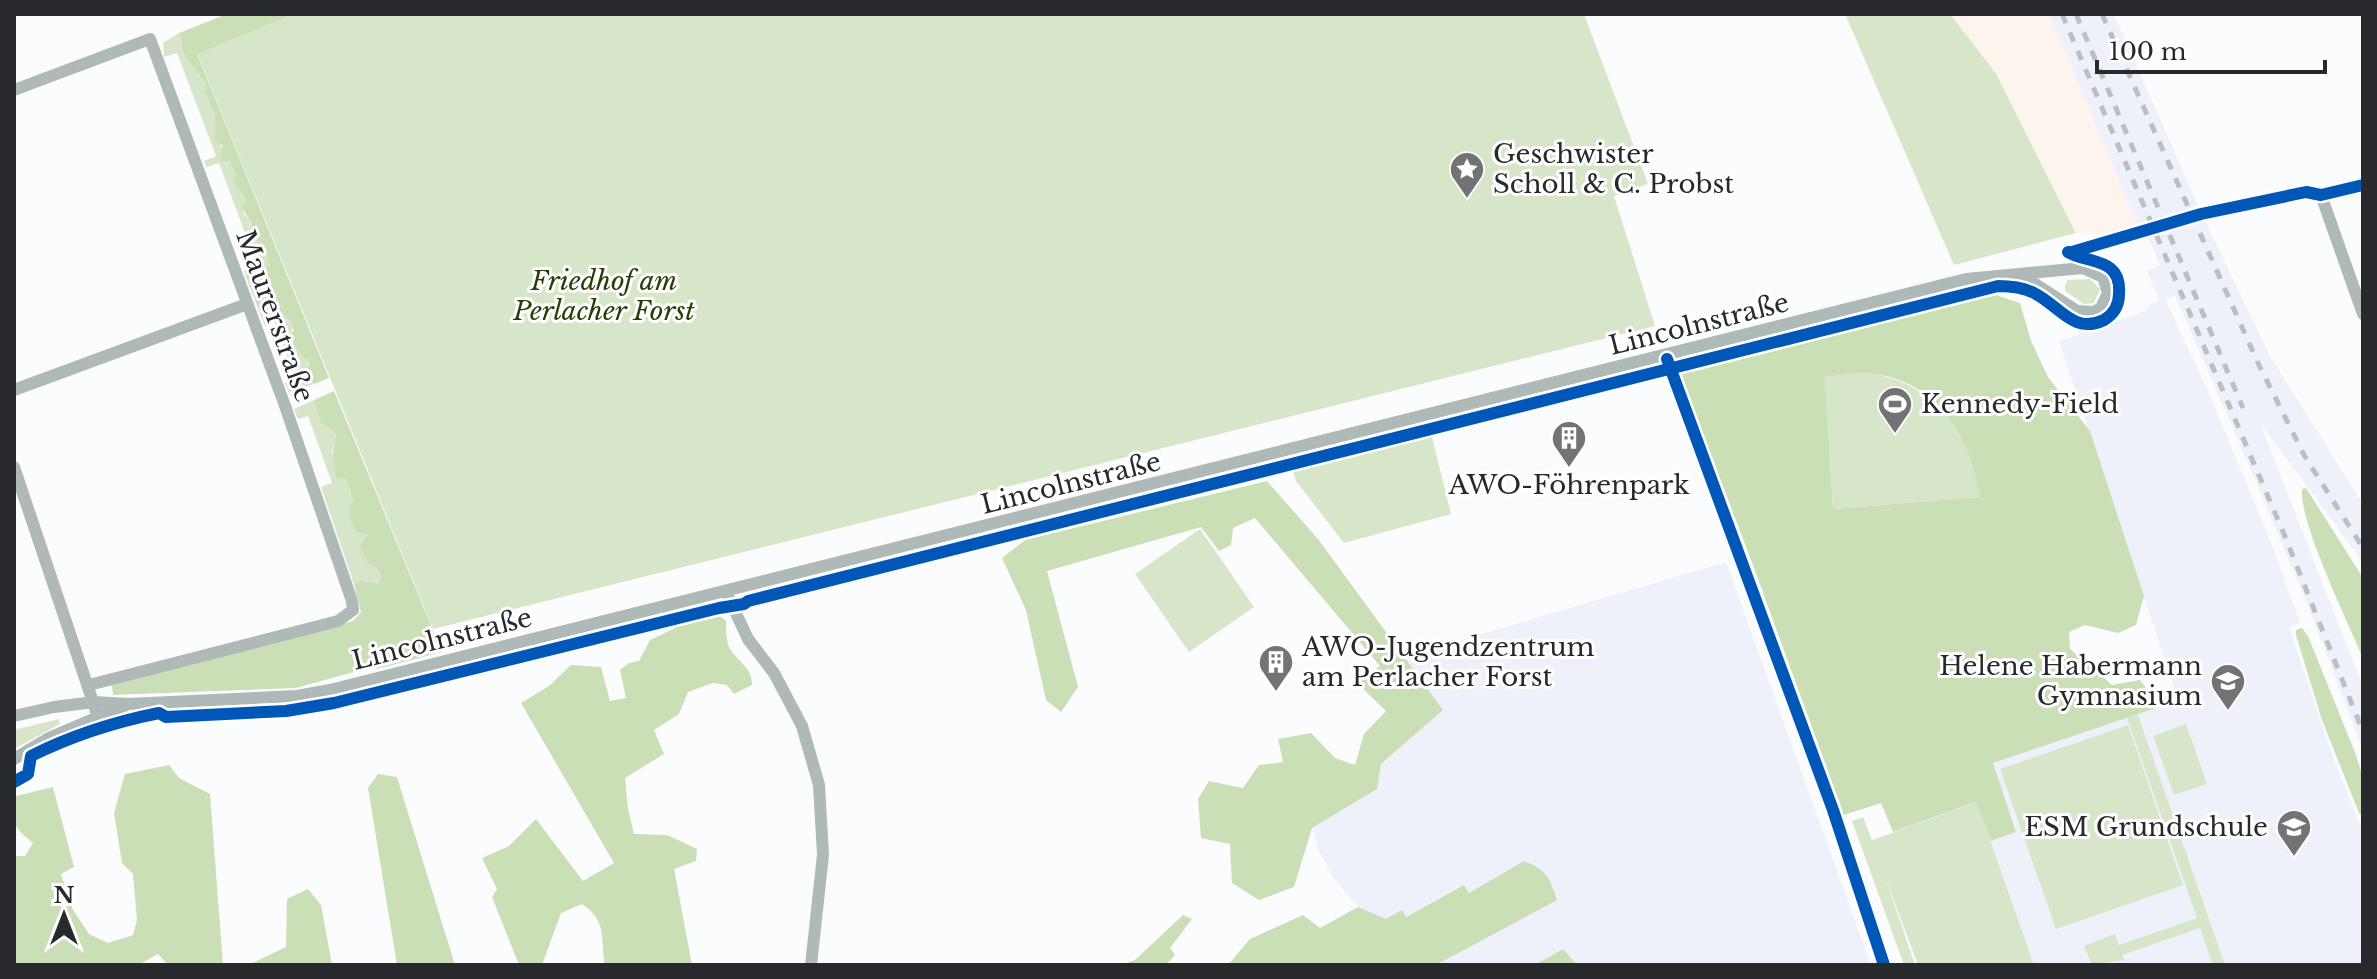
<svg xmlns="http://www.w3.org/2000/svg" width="2377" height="979" viewBox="0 0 2377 979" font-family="'Libre Baskerville',serif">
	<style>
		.built { fill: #eff1fa }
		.industrial { fill: #fdf4ee }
		.green { fill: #d7e6c9 }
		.forest { fill: #cbdfb6; fill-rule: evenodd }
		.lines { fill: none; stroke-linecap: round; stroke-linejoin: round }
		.street { stroke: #aeb9b8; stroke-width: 12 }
		.rail { stroke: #babfbf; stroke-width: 5; stroke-dasharray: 10 10; stroke-linecap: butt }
		.cycleway-casing { stroke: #fff; stroke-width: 17 }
		.cycleway { stroke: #0057b8; stroke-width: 12 }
		.labels { text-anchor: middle; stroke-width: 6; stroke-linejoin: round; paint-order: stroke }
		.poi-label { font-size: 26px; fill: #28292c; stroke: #fff; text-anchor: start }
		.park-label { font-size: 26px; font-style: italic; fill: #283e06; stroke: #fff }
		.street-label { font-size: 26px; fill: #28292c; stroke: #fff }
	</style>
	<rect width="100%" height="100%" fill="#fbfcfd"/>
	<g class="built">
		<path d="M2049 14H2114L2200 210 2270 356 2363 504V562L2260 423 2363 687V751L2310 611 2242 449 2175 296 2165 299 2207 389 2271 542 2300 623 2289 627 2334 760 2363 832V965H2034L1991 841 2016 832 1992 763 2178 700 2059 341 2145 311 2150 304 2159 301 2147 271 2160 265 2149 240 2138 226Z"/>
		<path d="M1726 562 1871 965H1577L1563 949 1535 965H1436L1556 900 1524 861 1469 893 1464 885 1405 917 1386 919 1358 907 1333 877 1319 851 1312 828 1377 789 1381 764 1443 710 1404 657Z"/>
	</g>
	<path class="industrial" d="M1950 14H2049L2138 226 2121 232 2076 233 1997 75Z"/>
	<g class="green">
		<path d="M293 14H1584L1648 184 1614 196 1655 326 433 629 197 53Z"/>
		<path d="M1845 14H1950L1997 75 2076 233 1954 265Z"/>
		<path d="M179 33 182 48 207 85 220 144 236 176 233 182 246 199 243 213 250 220 249 233 262 244 270 266 268 268 245 274 244 271 257 265 219 163 206 167 204 161 216 156 177 53 164 57 163 43Z"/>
		<path d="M2090 279 2100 289 2094 303 2084 304 2065 291V285L2068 280Z"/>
		<path d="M277 315H283L294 326 290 335C300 358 312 352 308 381L314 384 289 393 285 383 295 378 275 322Z"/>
		<path d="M1857 373C1903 373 1947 402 1966 443 1974 460 1977 479 1980 497L1833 509 1825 377Z"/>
		<path d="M314 400 321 424 334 431 336 437 332 452 346 479 363 533 367 535 363 543 381 574V583L360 581 354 584 321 487 332 483 308 416 298 419 294 409Z"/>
		<path d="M1430 429 1451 514 1344 543 1296 481 1291 464Z"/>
		<path d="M1200 529 1254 607 1189 652 1135 574Z"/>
		<path d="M2138 715 2225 965H2213L2200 928 2122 955 2124 960 2092 965 2084 946 2115 934 2119 945 2197 918 2127 718Z"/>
		<path d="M59 719 60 724 14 749V730Z"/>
		<path d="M2186 724 2207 784 2174 795 2153 736Z"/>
		<path d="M2128 725 2183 885 2056 929 2000 769Z"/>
		<path d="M1977 802 2034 965H1918L1884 874 1915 965H1904L1852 821 1863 817 1872 840Z"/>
	</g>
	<g class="forest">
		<path d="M227 14H293L197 54 329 378 314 384 306 378 309 363 296 348 290 335 294 330 292 323 282 315H277L275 322 265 326 245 274 270 266 262 244 249 233 251 222 242 208 246 199 233 182 236 176 229 161H223L220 156 223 146 214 140C218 125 213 105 205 93L207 85 183 52 179 33Z"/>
		<path d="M1993 294 2020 303 2031 341 2048 377 2090 431 2144 596 2136 625 2118 633 2085 625 2069 632 2070 649 2112 685 2140 680 2159 707 1993 763 2016 832 1991 841 1976 802 1893 832 1881 803 1844 815 1753 565 1680 374ZM1857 373C1931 373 1970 430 1980 497L1833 509 1825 377Z"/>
		<path d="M334 391 442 652 377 669 375 666 296 688 113 695 112 685 353 621 361 612 354 584 360 581 380 583 381 574 376 567 368 563 360 546 367 535 356 531C350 519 346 512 353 500L346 479 337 478C332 462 332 452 336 436L334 431 321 424 314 400Z"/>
		<path d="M1267 481 1318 539 1443 710 1381 764 1377 789 1312 828 1294 887 1259 900 1232 883 1230 844 1201 838 1198 799 1209 781 1243 788 1259 765 1283 762 1278 739 1311 733 1335 758 1355 765 1364 734 1386 711 1356 682 1380 666 1255 518 1233 528 1231 545 1219 551 1201 527 1047 571 1078 687 1061 712 1046 700 1026 610 1002 558 1025 540Z"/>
		<path d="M2306 488 2363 578V658C2348 622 2299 522 2302 489Z"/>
		<path d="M705 614 719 615 726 621C726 629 726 640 729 647 737 662 752 666 752 685L734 694 727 685 713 683 688 692 679 714 654 730 664 754 625 778 628 809 634 834 667 835 697 849 696 861 674 869 692 965H605C600 939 608 921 582 904L561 913 542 965H519L492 897 497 889 482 858 509 846 536 819 583 881 614 863 521 703 549 686 571 665 601 667 610 701 626 698 620 670 629 663 639 661 650 640Z"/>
		<path d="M2302 628 2308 636 2356 755 2363 778V816L2359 813 2322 720 2296 635V630Z"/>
		<path d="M169 765 179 778 210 794 223 965H168L158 954 138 965H14V856H25L33 843C15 828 7 820 16 796L53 787 74 867 61 874 73 910 89 934 108 943 133 935 137 920 133 874 122 863 114 813 125 774Z"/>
		<path d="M378 774 397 777 455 965H397L368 788Z"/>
		<path d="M1524 861C1547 870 1549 877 1557 900L1436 965H1228L1250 939 1303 915 1320 928 1358 907 1386 919 1402 910 1406 917 1464 885 1469 893Z"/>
		<path d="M308 889 321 905 332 965H248L286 947 287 899Z"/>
		<path d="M1183 915 1192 919 1170 948 1175 955 1166 965H1120L1135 960Z"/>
		<path d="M1563 949 1577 965H1535Z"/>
	</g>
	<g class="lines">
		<g class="street">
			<path d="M14 90 150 39 284 403 352 601 353 610 338 621 89 685"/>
			<path d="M2363 185 2321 195 2363 314"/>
			<path d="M14 390 247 304"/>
			<path d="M14 467 98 717"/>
			<path d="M726 592 748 639 774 673 802 726 819 785 823 855 811 965"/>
			<path d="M14 716 54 707 94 702 128 704 297 696 330 690 1966 279 2083 268 2103 277 2108 293 2101 308 2094 312 2077 311 2020 274"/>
			<path d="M14 759 49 738 126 705"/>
		</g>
		<g class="rail">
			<path d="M2062 14 2284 534 2363 732"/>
			<path d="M2076 14 2243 408"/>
			<path d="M2102 14 2258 363 2304 455 2363 548"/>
		</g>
		<g class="cycleway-casing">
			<g id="cycleway">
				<path d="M2072 252 2201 214 2306 192 2321 195 2363 185"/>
				<path d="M1667 359 1833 810 1884 965"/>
				<path d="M14 782 28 774 31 756C73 735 114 722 159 713L166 717 286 711 334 703 719 608 744 604 748 601 1998 286C2011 286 2022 287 2034 293 2059 305 2073 335 2104 320 2114 314 2119 305 2119 294 2122 257 2088 264 2068 252"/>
			</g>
		</g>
		<use href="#cycleway" class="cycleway"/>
	</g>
	<defs>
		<g id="sight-pin" transform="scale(1.8)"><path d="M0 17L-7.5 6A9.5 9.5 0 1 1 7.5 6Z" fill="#727375" stroke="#fff"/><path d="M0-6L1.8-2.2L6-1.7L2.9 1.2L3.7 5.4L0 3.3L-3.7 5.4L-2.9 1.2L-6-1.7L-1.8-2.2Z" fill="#fff"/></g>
		<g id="stadium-pin" transform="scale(1.8)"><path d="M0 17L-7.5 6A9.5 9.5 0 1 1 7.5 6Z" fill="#727375" stroke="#fff"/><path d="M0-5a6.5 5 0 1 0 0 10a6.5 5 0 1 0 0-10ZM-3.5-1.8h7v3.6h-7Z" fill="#fff"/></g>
		<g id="building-pin" transform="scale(1.8)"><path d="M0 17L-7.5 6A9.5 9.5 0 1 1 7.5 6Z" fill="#727375" stroke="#fff"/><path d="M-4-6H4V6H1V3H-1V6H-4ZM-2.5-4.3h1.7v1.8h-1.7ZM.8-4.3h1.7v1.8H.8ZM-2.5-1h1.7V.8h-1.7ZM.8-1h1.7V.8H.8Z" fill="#fff"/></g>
		<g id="school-pin" transform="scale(1.8)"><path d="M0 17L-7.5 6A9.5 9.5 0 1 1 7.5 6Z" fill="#727375" stroke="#fff"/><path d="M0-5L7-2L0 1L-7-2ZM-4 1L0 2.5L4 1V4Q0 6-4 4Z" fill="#fff"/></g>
	</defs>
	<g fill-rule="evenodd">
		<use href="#sight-pin" x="1467" y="169"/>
		<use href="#stadium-pin" x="1895" y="404"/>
		<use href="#building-pin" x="1569" y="438"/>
		<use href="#building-pin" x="1276" y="662"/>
		<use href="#school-pin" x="2228" y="681"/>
		<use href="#school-pin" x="2294" y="827"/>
	</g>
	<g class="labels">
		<g class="poi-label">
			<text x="1493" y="163">Geschwister<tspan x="1493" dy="30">Scholl &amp; C. Probst</tspan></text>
			<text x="1921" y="413">Kennedy-Field</text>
			<text x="1569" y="494" text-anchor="middle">AWO-Föhrenpark</text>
			<text x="1302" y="656">AWO-Jugendzentrum<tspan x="1302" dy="30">am Perlacher Forst</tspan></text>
			<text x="2202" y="675" text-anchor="end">Helene Habermann<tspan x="2202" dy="30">Gymnasium</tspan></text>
			<text x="2268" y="836" text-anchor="end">ESM Grundschule</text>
		</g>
		<g class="park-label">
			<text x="604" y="290">Friedhof am<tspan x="604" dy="30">Perlacher Forst</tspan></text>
		</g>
		<g class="street-label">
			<text transform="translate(275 316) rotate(70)" y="9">Maurerstraße</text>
			<text transform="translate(1699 324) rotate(-14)" y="9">Lincolnstraße</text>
			<text transform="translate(1071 483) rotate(-14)" y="9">Lincolnstraße</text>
			<text transform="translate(442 639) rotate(-14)" y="9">Lincolnstraße</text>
		</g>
	</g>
	<rect width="2377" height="979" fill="none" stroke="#28292c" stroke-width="32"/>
	<g transform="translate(64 915)" stroke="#ffffff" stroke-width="6" paint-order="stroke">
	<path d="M0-6L14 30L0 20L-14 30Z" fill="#28292c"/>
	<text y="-12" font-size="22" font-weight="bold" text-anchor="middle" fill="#28292c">N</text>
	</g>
	<path d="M2097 60v12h228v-12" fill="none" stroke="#28292c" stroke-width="4"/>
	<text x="2109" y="60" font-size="24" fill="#28292c" stroke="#ffffff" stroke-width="6" paint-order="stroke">100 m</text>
</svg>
